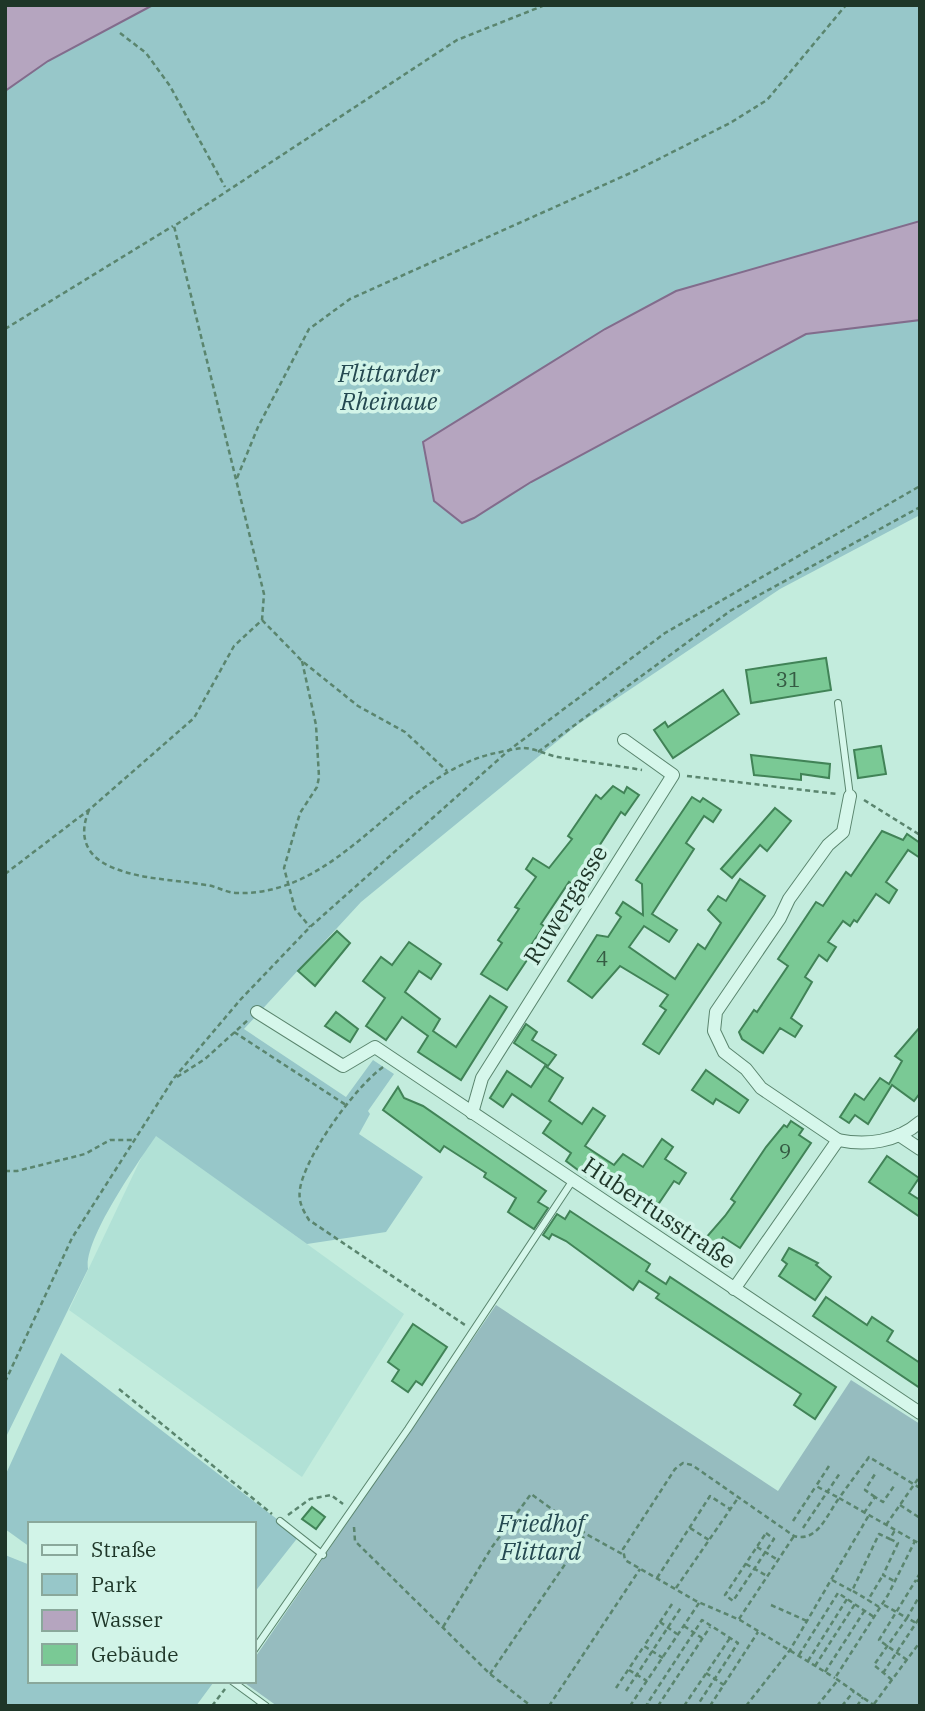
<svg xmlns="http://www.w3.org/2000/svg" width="925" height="1711" viewBox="0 0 925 1711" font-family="'IBM Plex Serif',serif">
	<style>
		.farmland { fill: #b1e1d6 }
		.green { fill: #97c7c9 }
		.cemetery { fill: #96bcbf }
		.water { fill: #b5a5bf; stroke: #826c8c; stroke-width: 2 }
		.building { fill: #7ac995; stroke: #418357; stroke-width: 2 }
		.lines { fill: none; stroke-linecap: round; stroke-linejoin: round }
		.service-casing { stroke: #5a856e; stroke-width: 8 }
		.minor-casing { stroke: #5a856e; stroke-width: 14 }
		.path { stroke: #5a856e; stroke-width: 2.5; stroke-dasharray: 5 3.5; stroke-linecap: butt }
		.service { stroke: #d6f7eb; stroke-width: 6 }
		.minor { stroke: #d6f7eb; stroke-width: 12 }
		.labels { text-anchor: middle; stroke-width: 7; stroke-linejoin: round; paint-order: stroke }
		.number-label { font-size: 21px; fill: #355b43 }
		.park-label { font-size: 24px; font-style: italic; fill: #254951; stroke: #d2f4e8 }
		.street-label { font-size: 24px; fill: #1e3628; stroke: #d2f4e8 }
	</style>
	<rect width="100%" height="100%" fill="#c3ecdd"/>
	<path class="farmland" d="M153 1133 404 1314 302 1477 69 1310Z"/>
	<g class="green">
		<path d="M5 5H920V515L780 589 577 725 361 902 244 1029 346 1097 373 1060 394 1074 368 1111 370 1114 359 1134 423 1177 386 1232 307 1244 156 1136C139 1161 83 1240 88 1269L5 1439Z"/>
		<path d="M61 1353 299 1536 254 1593V1524H30V1547L5 1529V1476Z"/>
		<path d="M5 1555 30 1565V1681L213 1683 196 1706H5Z"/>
	</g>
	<path class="cemetery" d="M496 1305 778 1491 851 1380 920 1424V1706H277L242 1681H254V1659Z"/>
	<g class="water">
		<path d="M5 5H153L48 61 5 91Z"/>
		<path d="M920 221V320L806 334 531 482 474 518 462 523 434 501 423 442 605 329 676 291Z"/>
	</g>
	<g class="building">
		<path d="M826 658 831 690 751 703 746 670Z"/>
		<path d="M723 690 739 714 673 758 654 730 665 722 668 727Z"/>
		<path d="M881 746 886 774 858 778 854 750Z"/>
		<path d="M751 755 830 764 829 778 801 774V780L754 775Z"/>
		<path d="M613 786 624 793 627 787 639 795 625 815 621 812 594 854 597 856 576 887 569 882 541 924 544 926 523 957 527 960 507 990 481 974 502 943 498 940 519 909 515 907 536 877 526 869 533 858 549 868 572 839 568 836 596 795 601 799Z"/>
		<path d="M692 797 700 802 703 798 721 810 713 822 704 816 686 843 694 849 652 914 677 930 669 942 644 926 629 947 675 979 698 944 705 949 721 923 708 910 718 896 726 901 740 879 765 896 659 1054 643 1044 666 1010 660 1006 668 995 620 966 592 998 568 981 597 935 608 937 621 917 616 913 623 902 643 915 642 884 636 880Z"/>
		<path d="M775 808 791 821 767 851 760 845 732 878 721 869Z"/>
		<path d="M882 831 903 840 907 834 920 843V858L908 850 886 882 897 890 889 903 876 894 857 922 854 920 850 926 843 921 828 942 836 947 827 961 819 955 805 977 812 982 791 1018 802 1026 795 1037 780 1028 763 1053 742 1039 739 1032 754 1010 757 1012 788 966 778 959 816 902 823 906 846 872 851 876Z"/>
		<path d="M337 931 350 943 315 986 298 971Z"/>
		<path d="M409 942 441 964 431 979 419 971 405 992 440 1019 433 1031 456 1047 490 996 507 1007 461 1080 418 1052 428 1036 402 1017 386 1040 366 1026 385 998 363 981 381 957 392 965Z"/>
		<path d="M336 1012 358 1029 350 1042 325 1026Z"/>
		<path d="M526 1024 537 1032 532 1040 556 1055 548 1066 514 1043Z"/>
		<path d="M920 1027V1093L914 1101 892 1085 868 1124 855 1115 849 1123 840 1117 855 1094 864 1100 880 1078 889 1084 902 1061 895 1056Z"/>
		<path d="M545 1066 563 1078 549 1101 582 1124 593 1108 605 1116 585 1146 614 1165 623 1154 643 1167 662 1139 673 1147 665 1159 686 1173 679 1184 674 1181 655 1209 592 1166 586 1176 566 1161 571 1153 543 1133 551 1121 512 1094 503 1107 490 1098 507 1071 531 1087Z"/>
		<path d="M706 1070 748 1100 739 1113 716 1099 713 1104 692 1090Z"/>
		<path d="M398 1087 404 1098 423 1106 546 1191 538 1202 548 1208 534 1229 508 1212 516 1198 484 1177 486 1173 444 1146 440 1152 383 1110Z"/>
		<path d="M791 1121 803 1129 799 1135 811 1143 740 1248 723 1237 715 1248 704 1240 725 1216 735 1202 731 1199 766 1147 784 1125 787 1127Z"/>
		<path d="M887 1156 919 1178 909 1193 920 1200V1217L869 1182Z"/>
		<path d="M570 1211 650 1264 646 1271 666 1284 670 1277 836 1387 815 1419 794 1405 801 1394 656 1298 659 1294 639 1281 633 1290 566 1241 552 1234 549 1239 543 1235 557 1214 565 1219Z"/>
		<path d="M789 1248 818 1263 816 1265 831 1277 815 1300 779 1276 787 1264 782 1260Z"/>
		<path d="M826 1297 867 1325 872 1317 893 1331 887 1341 920 1363V1388L813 1316Z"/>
		<path d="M413 1324 447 1347 422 1385 416 1381 408 1392 392 1381 399 1370 388 1362Z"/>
		<path d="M312 1507 325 1517 316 1529 302 1519Z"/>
	</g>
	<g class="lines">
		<g class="service-casing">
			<g id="service">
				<path d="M838 703 850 796"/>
				<path d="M280 1521 323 1555"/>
				<path d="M254 1650 408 1429 573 1180"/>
				<path d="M232 1681 266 1706"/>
			</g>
		</g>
		<g class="minor-casing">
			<g id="minor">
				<path d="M257 1012 343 1066 375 1047 920 1413"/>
				<path d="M472 1113 482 1078 673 775 624 740"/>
				<path d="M899 1135 920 1149"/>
				<path d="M838 1140C866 1146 897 1142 920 1122"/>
				<path d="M734 1289 838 1140 761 1088 746 1069 724 1052 714 1031 716 1012 780 918 789 899 828 845 843 832 850 796"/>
			</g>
		</g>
		<g class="path">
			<path d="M120 33 146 53 170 86 225 187"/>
			<path d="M5 329 173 226"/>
			<path d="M237 478 258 427 309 329 350 299 635 171 730 123 767 100 846 5"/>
			<path d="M262 620 302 661 358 706 405 732 447 771"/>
			<path d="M302 661 316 725 319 777 317 787 300 813 284 868 295 909 310 927"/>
			<path d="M538 752 730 611 920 507"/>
			<path d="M687 776 837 794"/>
			<path d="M864 800 920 835"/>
			<path d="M89 810C79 834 84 854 109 866 140 880 172 879 206 885 217 886 226 893 237 893 341 896 395 779 491 754 501 752 513 749 523 748 534 748 547 755 558 757 586 762 614 765 642 770"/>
			<path d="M5 874 90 809 194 718 234 646 262 620 264 594 174 226 457 40 545 5"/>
			<path d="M234 1032 346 1105"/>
			<path d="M383 1067C355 1087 305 1156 300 1189 298 1202 303 1210 309 1220L465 1325"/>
			<path d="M177 1077 205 1059 248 1020"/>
			<path d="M5 1171H17L85 1154 110 1140H135"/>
			<path d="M5 1382 72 1238 174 1078 241 999 310 927 508 751 665 633 920 486"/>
			<path d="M119 1389 272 1514"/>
			<path d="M829 1466 816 1486 839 1498C827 1515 817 1543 794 1536L692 1465 683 1463 675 1469 623 1549 625 1560 696 1601 740 1620 835 1678"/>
			<path d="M920 1488 869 1457 839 1498 920 1544"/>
			<path d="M875 1497 865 1490 875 1474"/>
			<path d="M900 1505 920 1518"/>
			<path d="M864 1513 875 1497 883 1502 894 1486"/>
			<path d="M288 1515 310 1499 331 1495 343 1504"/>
			<path d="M793 1521 816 1486"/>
			<path d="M886 1525 920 1476"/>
			<path d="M354 1527 355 1541 490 1674 531 1706"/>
			<path d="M690 1528 709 1540"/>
			<path d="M803 1528 840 1473"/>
			<path d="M766 1533 774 1539 733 1601 725 1595Z"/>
			<path d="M890 1539 898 1543 883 1575 894 1581"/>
			<path d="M757 1547 778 1560"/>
			<path d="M746 1564 767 1576"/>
			<path d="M920 1573 916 1580 920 1582"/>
			<path d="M657 1578 710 1496 730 1509"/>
			<path d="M832 1580 852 1591 879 1534 890 1539 895 1530"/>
			<path d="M676 1588 738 1498"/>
			<path d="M853 1591 868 1600"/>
			<path d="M771 1605 807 1621"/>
			<path d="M884 1605 907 1618 920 1595"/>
			<path d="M879 1607 868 1600 883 1575"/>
			<path d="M739 1619 794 1536"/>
			<path d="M660 1622 677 1634"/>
			<path d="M684 1626 702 1638"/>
			<path d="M443 1627 492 1547 531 1494 586 1534 624 1555"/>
			<path d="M799 1655 838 1593 874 1617"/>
			<path d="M663 1658 644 1646 674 1601"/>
			<path d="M907 1660 879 1640 916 1580"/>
			<path d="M808 1661 847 1599"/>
			<path d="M815 1666 855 1604"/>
			<path d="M629 1670 647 1681"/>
			<path d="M825 1672 865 1610"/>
			<path d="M706 1673 724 1685"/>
			<path d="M883 1673 920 1617"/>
			<path d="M490 1674 585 1535"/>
			<path d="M892 1680 874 1665 907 1618 920 1625"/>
			<path d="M616 1688 644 1646"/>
			<path d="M626 1691 682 1606"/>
			<path d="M874 1704 920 1642"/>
			<path d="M212 1706 225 1689"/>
			<path d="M549 1706 640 1569"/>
			<path d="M630 1706 699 1603"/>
			<path d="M651 1706 647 1704 702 1620 738 1643 697 1706"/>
			<path d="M658 1706 710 1627"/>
			<path d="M684 1706 730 1638"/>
			<path d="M710 1706 758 1632"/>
			<path d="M746 1706 790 1650 869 1515"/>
			<path d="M817 1706 838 1680"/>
			<path d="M842 1706 854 1691"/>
			<path d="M857 1706 863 1697"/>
			<path d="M875 1706 835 1678 888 1595 915 1541"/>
		</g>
		<use href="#service" class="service"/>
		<use href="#minor" class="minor"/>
	</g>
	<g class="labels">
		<g class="number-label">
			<text x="788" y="687">31</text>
			<text x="602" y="966">4</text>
			<text x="785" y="1159">9</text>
		</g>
		<g class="park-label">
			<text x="389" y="382">Flittarder<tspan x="389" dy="28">Rheinaue</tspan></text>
			<text x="541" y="1532">Friedhof<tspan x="541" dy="28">Flittard</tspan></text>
		</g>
		<g class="street-label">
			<text transform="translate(566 905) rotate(-58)" y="8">Ruwergasse</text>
			<text transform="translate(659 1213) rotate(34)" y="8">Hubertusstraße</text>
		</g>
	</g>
	<rect width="925" height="1711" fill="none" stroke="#1e3628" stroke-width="14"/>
	<rect x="28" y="1522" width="228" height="161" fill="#d2f4e8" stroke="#8aa89b" stroke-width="2"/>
	<rect x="42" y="1545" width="35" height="10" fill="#d6f7eb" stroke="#8aa89b" stroke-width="2"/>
	<text x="91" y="1557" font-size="21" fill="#1e3628">Straße</text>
	<rect x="42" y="1574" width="35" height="21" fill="#97c7c9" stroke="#8aa89b" stroke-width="2"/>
	<text x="91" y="1592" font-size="21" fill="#1e3628">Park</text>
	<rect x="42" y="1610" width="35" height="21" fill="#b5a5bf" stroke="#8aa89b" stroke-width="2"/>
	<text x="91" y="1627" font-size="21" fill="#1e3628">Wasser</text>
	<rect x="42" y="1644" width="35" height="21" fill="#7ac995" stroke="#8aa89b" stroke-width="2"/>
	<text x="91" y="1662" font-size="21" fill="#1e3628">Gebäude</text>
</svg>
